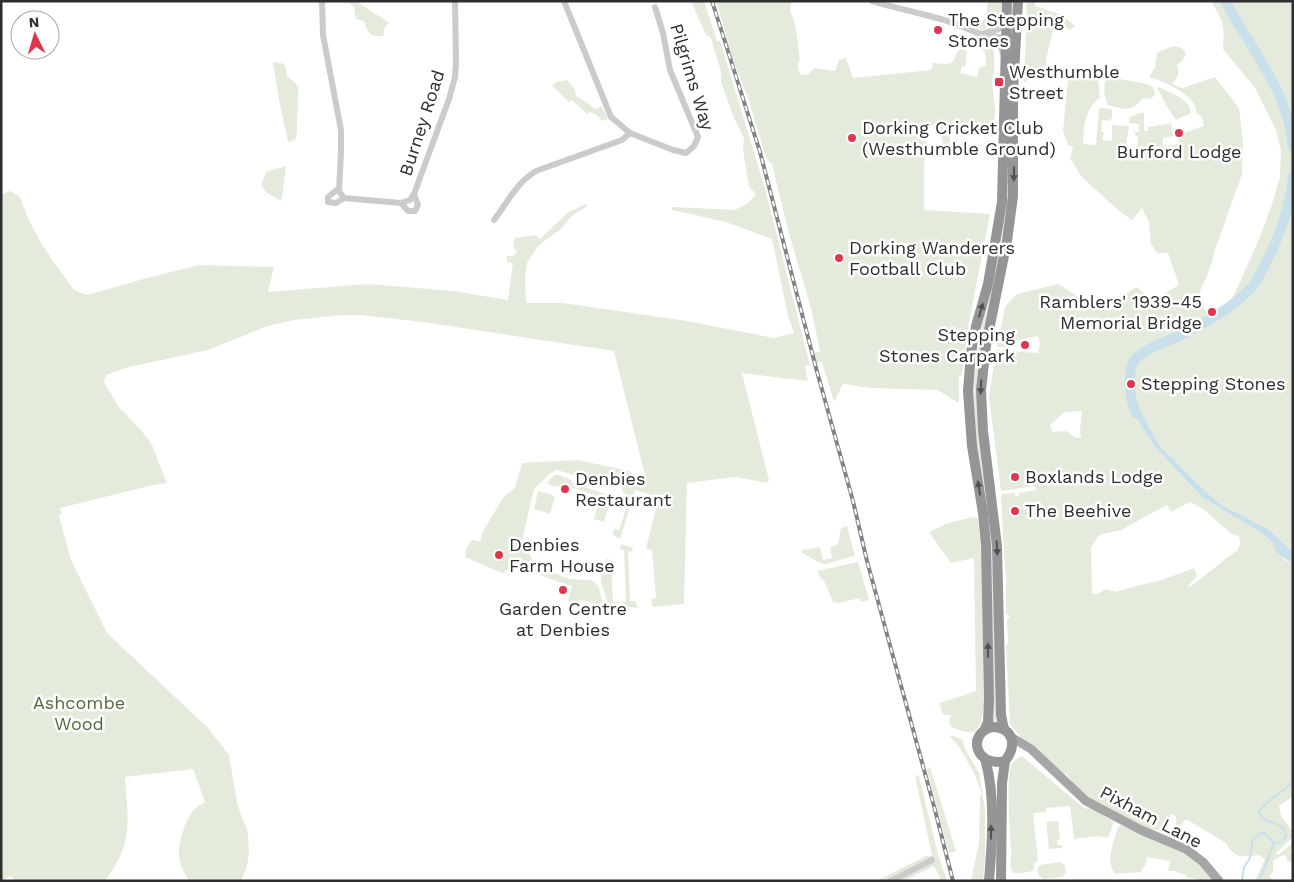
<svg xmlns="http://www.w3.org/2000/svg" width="1294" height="882" viewBox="0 0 1294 882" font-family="'Work Sans',sans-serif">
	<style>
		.green { fill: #e5ebdc; fill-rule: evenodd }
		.water { fill: #c9e0ea }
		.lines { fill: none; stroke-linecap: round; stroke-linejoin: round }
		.stream { stroke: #c9e0ea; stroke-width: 2 }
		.river { stroke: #c9e0ea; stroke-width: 10 }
		.minor { stroke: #cbcbcb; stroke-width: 6 }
		.major { stroke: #a6a6a6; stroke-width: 9 }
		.highway { stroke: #959595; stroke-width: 10 }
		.rail-casing { stroke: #838383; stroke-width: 4 }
		.rail { stroke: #fff; stroke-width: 2; stroke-dasharray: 5.5; stroke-linecap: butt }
		.oneway { fill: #525252 }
		.poi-dot { fill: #df3650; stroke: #fff; stroke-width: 2 }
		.labels { text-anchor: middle; stroke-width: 5; stroke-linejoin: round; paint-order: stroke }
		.poi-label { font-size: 18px; fill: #2e2e2e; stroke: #fff; text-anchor: start }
		.street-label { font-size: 18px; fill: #2e2e2e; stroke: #fff }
		.park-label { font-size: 18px; fill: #55683d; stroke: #fff }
	</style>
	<rect width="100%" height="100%" fill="#fff"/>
	<g class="green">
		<path d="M347 1H356L389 23 385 27 383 36C369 37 368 33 364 21L356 19 354 7Z"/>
		<path d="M691 1H704L717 41H720L764 185 810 365 805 366 808 381 742 373 769 480 767 483 736 477 687 483 684 604 653 607 651 599 656 598 652 550 646 548 659 497 635 490 620 539 613 535 614 529 619 530 630 497 625 495V493L622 491 623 486 575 472 574 475 557 470 552 472 534 489 523 536 524 543 535 565 569 579 590 580 595 582 599 588 602 601 600 604 591 605V602L579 600 578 603 568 601 572 586C558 582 543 577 531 570 523 565 523 564 513 561L510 571 506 570 504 574 465 557 466 549 472 540 480 542 483 531 503 498 515 488 522 463 578 460 629 471 638 479 647 483 614 351 423 322 360 315H341L294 320 268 326 208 350 125 368 106 375 104 382 118 406 141 430 152 445 167 483 153 485 60 508 62 514 59 516 71 560 107 633 207 727 229 755 238 807 248 832 249 853 247 866 241 881H189C184 873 179 864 179 854 178 843 186 817 195 809 197 806 202 804 205 802L193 769 125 777C128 821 134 842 105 881H15L11 876 1 881V195L10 191 20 197 27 216 41 243 53 261 74 290 87 295 147 278 199 265 274 267 268 292 368 284 453 291 508 300 513 263 507 262V256H513L517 252 513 246 515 238 535 235 540 239 567 213 585 204 588 206 573 215 561 229 539 245 527 263 525 278 526 303H563L687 321 774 338 794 333 788 316 772 239 726 222 672 210V207L735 210 748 203 756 194 749 187 743 150 744 138 734 118 721 82V72L711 38 706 35Z"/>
		<path d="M716 1H791L790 12C797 21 798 48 800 60 797 64 798 71 801 75L809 74 814 68 835 71 839 60 846 58 853 78 931 70 933 63 947 64 953 62 957 52 961 49 967 51 965 67H962L960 73 977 77 980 67 986 66 985 52 982 50 979 39 974 38 973 33 992 39 994 51V73L992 81 995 108 994 124H970L950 126 952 133 949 144 944 146 938 124 928 126 924 166V210L990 214 969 322 962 375 959 376V403L937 390 870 388 843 384 834 402 822 362 816 363 813 353 820 352 812 312 788 230 772 164 766 158 748 98 725 39 727 38Z"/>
		<path d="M988 1H1002C1001 18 998 25 982 30L974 26 975 22 980 24 986 17Z"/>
		<path d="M1027 1H1035V6L1062 15 1075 26 1070 30 1057 22 1054 25 1046 60V69L1098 79 1100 97C1085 110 1084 125 1083 144L1096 145 1099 108 1112 109V119H1110V121L1102 120 1101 132H1104L1102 140 1112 141V125L1129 126 1126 146 1137 147 1138 136 1135 135V132H1139V124L1129 123 1130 117 1139 113H1144V131H1148V127L1172 123 1171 124 1173 136 1163 138V146L1179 144 1178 135 1204 126 1202 117 1196 113C1199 96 1163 81 1149 77L1155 67 1157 53C1167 48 1180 41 1186 54L1182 61 1177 65C1180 75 1178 77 1172 84L1182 88 1215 77 1239 108 1243 142 1242 174 1216 247 1210 268 1200 292 1199 301 1209 314 1225 305 1234 295 1260 237 1274 198 1280 177 1281 151 1276 130 1255 88 1223 49C1225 26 1223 21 1211 1H1293V552L1268 529 1220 504 1199 485 1159 445 1136 402H1128L1155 447 1202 497 1261 533 1272 542 1285 560 1293 564V796L1279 806 1281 816 1290 827 1293 837 1276 853 1279 855 1293 842V847L1290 851 1293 853V863L1288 861 1286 856 1283 855 1273 861V872L1269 876 1274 881H1254C1258 877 1262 864 1265 859L1258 855C1243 857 1234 859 1226 843L1186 819 1180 826 1176 824V816L1171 814 1166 827 1163 831C1142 831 1099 808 1084 795 1077 789 1073 781 1066 774H1062L1024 741 1010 724 1006 645 1008 643 1007 620 1010 616 1006 614V584L1007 583 1005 569 1001 496 1002 494 1015 493V496H1019V493L1036 490 1035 486 1001 491 989 397 996 350 1038 353 1040 344 1038 336 1014 341 1008 347H997L1005 307 1017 294 1058 284 1096 308 1128 298 1126 293 1137 287 1153 300 1179 285 1168 253H1157L1151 244 1149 222 1142 208 1132 220 1119 211 1081 176 1070 158 1073 147 1068 145 1063 131 1068 80 1045 72 1040 78 1030 79 1024 82ZM1082 411 1080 431 1081 437 1076 438 1066 431 1052 432 1050 425 1064 412ZM1190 502 1203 509 1233 535 1239 536 1240 543 1238 550C1220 562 1206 576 1188 588L1189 585 1197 576 1194 568 1159 581 1136 586 1115 592 1106 589 1097 594H1092L1091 548 1099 535 1121 530 1167 505 1171 512Z"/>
		<path d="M273 62 281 63 285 65 287 76 298 86C298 96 299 106 297 115 296 126 299 129 295 140L288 142 279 100Z"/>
		<path d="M1108 77 1147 84 1153 87 1155 94 1152 98 1142 99C1131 113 1123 109 1108 105 1104 97 1102 84 1108 77Z"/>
		<path d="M567 80 575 89 576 96 588 103 595 109 601 106 608 119 602 121 597 115 590 112 587 114 572 100 569 102 552 85 557 82Z"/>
		<path d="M1158 87C1169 92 1191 99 1191 113L1176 120 1169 110 1157 88Z"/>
		<path d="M1007 90 1010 197 982 347 991 519 998 723 992 724 973 392 978 346 999 238Z"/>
		<path d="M286 166 282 198 281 201 267 193 261 185 266 172Z"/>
		<path d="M554 475H558L572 480V483L612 496 604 522 594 519 600 500 597 498 598 496 561 484 560 487 556 485 555 487 548 484V482Z"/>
		<path d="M538 491 553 495 552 496 555 497 550 514 534 509Z"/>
		<path d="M974 517 978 519 982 568 984 705 981 723 975 732C966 733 958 730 950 726L949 719 951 717 950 715H945L942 713 940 703 976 691 974 558 951 563 929 532 948 523Z"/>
		<path d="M847 526 855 556 825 564 820 563 801 552 802 550 820 547 823 560 832 558 830 548 838 544 841 528Z"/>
		<path d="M621 544 633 548 632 552 628 551 630 601H635L638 608 626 607 622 602 626 601 624 550 620 549Z"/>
		<path d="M606 559 611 560 613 602H618L620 607 611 606 608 604 601 581 602 569Z"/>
		<path d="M858 562 869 600 861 602 860 598 839 603 833 602 824 580H822L817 571Z"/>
		<path d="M951 735 963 740 965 749 979 773 985 809V861L983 881H971L979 843 980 795 982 794 976 777 970 766 958 745 950 737Z"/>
		<path d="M1022 756 1080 805 1087 809 1090 807 1114 822 1108 838 1099 836 1074 839 1070 806 1046 808V812L1033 813 1038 860 1034 864V869L1032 871C1027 872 1017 875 1013 872 1008 869 1012 856 1011 850 1010 834 1006 779 1011 766 1013 761 1017 758 1022 756Z"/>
		<path d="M930 767 956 851 949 853 927 770Z"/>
		<path d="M915 775 919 776 938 854 947 881H938L940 877 934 866 904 881H876L926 856H932Z"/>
		<path d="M1058 821 1060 840H1057L1058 845H1062V848L1049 849 1046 822Z"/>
		<path d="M1121 825 1183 851 1198 863 1214 881H1197V879L1186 877V875L1178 873 1177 871H1168L1170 861 1147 857 1145 867H1143L1141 872 1115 874C1105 861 1114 841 1118 827Z"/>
		<path d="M1060 862 1065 865 1066 873 1062 877 1044 879 1039 876 1037 870 1040 865Z"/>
	</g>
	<path class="water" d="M1128 402H1136L1159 445 1199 485 1220 504 1268 529 1293 552V564L1277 553 1272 542 1261 533 1202 497 1155 447 1131 409Z"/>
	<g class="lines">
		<g class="stream">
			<path d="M1274 843 1281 842 1286 837C1286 822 1271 825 1261 817L1259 811C1267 800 1283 792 1293 782"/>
			<path d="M1242 881 1244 867 1250 858 1253 840 1259 834 1264 833 1274 843"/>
			<path d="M1259 881 1274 843"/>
		</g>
		<g class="river">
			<path d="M1225 1C1250 48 1289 92 1293 147"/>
			<path d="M1136 413C1130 401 1126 368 1136 358 1149 346 1168 342 1183 334 1207 321 1231 309 1250 289 1256 283 1260 274 1264 266 1279 238 1290 209 1293 176"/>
		</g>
		<g class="minor">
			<path d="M322 1 323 35 341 130V152L339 191 344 198 401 203 410 200 414 194 449 99 455 77 456 63 455 1"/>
			<path d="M564 1 611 117 630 133 673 150 686 153 694 146 698 137 670 70 663 33 655 7"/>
			<path d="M872 1C896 8 920 13 944 20 964 26 986 40 1008 37"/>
			<path d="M985 33 999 29 1006 22"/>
			<path d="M994 36 999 42 1004 56"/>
			<path d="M338 189 328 197V202L336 203 344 198"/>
			<path d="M401 203 408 211H415L418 205 414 194"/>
			<path d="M494 220C508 202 516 183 536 171L622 140 630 133"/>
			<path d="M891 881 932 860"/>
		</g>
		<path class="major" d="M1011 737 1031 749 1086 801 1141 830 1186 849 1203 862 1219 881"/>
		<g class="highway">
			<path d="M992 727C1014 727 1017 746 1005 761 976 768 966 734 992 727Z"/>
			<path d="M985 729 988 722 989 699 986 546 983 513 972 446 968 391 971 353 976 326 988 284 1002 202 1007 1"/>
			<path d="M1004 729 1001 715 997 546 983 431 981 390 986 345 1007 241 1013 196V92L1018 1"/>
			<path d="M985 759C996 796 992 843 989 881"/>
			<path d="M1001 881 1002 783 1005 761"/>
		</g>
		<g class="rail-casing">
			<path id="rail" d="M712 1 760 152 816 368 853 501 867 561 935 810 953 881"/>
		</g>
		<use href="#rail" class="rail"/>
	</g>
	<defs><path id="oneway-solid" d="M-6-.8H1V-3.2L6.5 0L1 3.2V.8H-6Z" transform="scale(1.25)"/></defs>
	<g class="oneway">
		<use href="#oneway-solid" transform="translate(1014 174) rotate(91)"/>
		<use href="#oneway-solid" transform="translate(981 310) rotate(-74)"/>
		<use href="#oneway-solid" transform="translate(981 387) rotate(92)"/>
		<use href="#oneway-solid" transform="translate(979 488) rotate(-99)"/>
		<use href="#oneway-solid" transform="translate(997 548) rotate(87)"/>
		<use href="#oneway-solid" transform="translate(988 650) rotate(-91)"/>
		<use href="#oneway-solid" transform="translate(991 832) rotate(-90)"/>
	</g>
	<g class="poi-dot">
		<circle cx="938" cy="30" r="5"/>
		<rect x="994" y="77" width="10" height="10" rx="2.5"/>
		<circle cx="1179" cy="133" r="5"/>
		<circle cx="852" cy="138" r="5"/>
		<circle cx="839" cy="258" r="5"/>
		<circle cx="1212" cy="312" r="5"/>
		<circle cx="1025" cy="345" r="5"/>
		<circle cx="1131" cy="384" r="5"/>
		<circle cx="1015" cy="477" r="5"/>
		<circle cx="565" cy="489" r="5"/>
		<circle cx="1015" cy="511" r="5"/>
		<circle cx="499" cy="555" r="5"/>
		<circle cx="563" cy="590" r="5"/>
	</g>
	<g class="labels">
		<g class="poi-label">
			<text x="948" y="26">The Stepping<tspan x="948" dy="21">Stones</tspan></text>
			<text x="1009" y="78">Westhumble<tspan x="1009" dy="21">Street</tspan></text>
			<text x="862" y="134">Dorking Cricket Club<tspan x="862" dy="21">(Westhumble Ground)</tspan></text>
			<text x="1179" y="158" text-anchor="middle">Burford Lodge</text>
			<text x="849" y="254">Dorking Wanderers<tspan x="849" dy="21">Football Club</tspan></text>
			<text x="1202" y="308" text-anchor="end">Ramblers' 1939-45<tspan x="1202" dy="21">Memorial Bridge</tspan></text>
			<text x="1015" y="341" text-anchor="end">Stepping<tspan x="1015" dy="21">Stones Carpark</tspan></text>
			<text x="1141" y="390">Stepping Stones</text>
			<text x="1025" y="483">Boxlands Lodge</text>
			<text x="575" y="485">Denbies<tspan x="575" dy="21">Restaurant</tspan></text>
			<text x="1025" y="517">The Beehive</text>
			<text x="509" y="551">Denbies<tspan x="509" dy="21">Farm House</tspan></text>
			<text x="563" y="615" text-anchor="middle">Garden Centre<tspan x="563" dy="21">at Denbies</tspan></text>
		</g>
		<g class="street-label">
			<text transform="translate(692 77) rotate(73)" y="6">Pilgrims Way</text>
			<text transform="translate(422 123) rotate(-72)" y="6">Burney Road</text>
			<text transform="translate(1151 817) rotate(28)" y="6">Pixham Lane</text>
		</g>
		<g class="park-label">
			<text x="79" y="709">Ashcombe<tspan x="79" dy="21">Wood</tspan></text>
		</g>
	</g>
	<rect width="1294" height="882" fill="none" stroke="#2e2e2e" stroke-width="5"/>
	<g transform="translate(35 35) rotate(355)"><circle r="24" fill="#ffffff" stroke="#ababab"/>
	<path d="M0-4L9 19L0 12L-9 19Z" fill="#df3650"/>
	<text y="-8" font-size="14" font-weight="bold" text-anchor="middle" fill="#2e2e2e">N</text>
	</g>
</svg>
